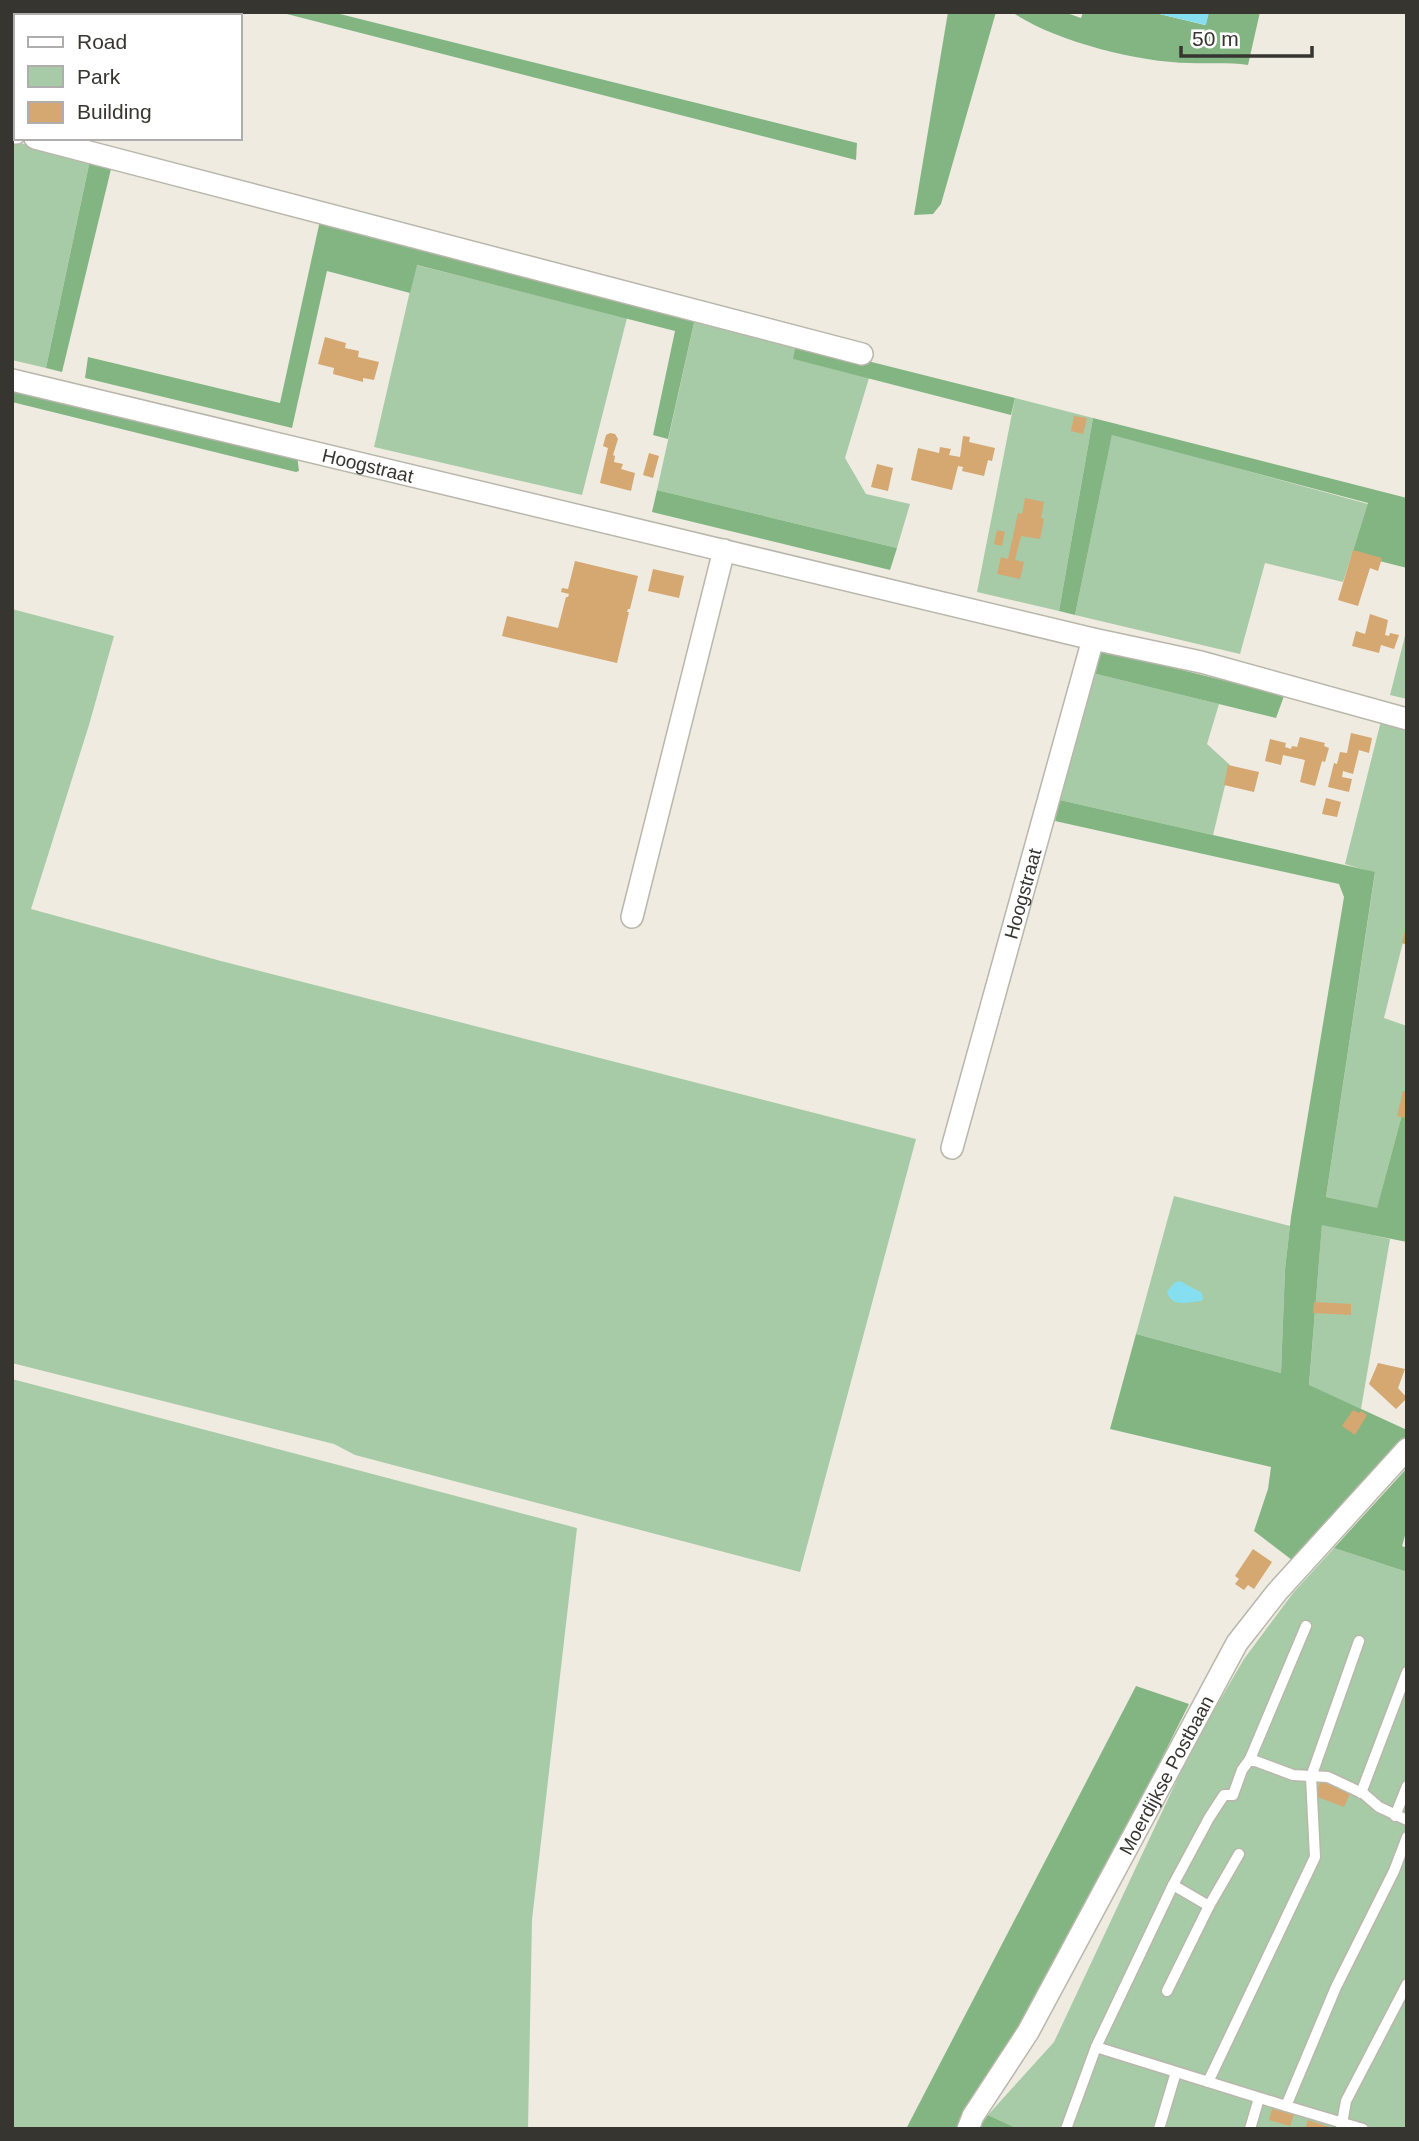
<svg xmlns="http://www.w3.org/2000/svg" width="1419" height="2141" viewBox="0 0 1419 2141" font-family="Helvetica,sans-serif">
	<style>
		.green { fill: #a7cba7 }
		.forest { fill: #83b583 }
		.water { fill: #86dff0 }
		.building { fill: #d5a771 }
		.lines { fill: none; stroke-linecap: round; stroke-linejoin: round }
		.lane-casing { stroke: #b9b6ab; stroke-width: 13 }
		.street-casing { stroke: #b9b6ab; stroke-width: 24 }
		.lane { stroke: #fff; stroke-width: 10 }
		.street { stroke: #fff; stroke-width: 21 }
		.labels { text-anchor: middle; stroke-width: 5; stroke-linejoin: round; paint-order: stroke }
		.street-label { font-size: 19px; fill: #363530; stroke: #fff }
	</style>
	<rect width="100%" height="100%" fill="#efebe0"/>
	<g class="green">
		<path d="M12 141 90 160 46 368 12 360Z"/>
		<path d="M416 265 627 318 582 495 374 447Z"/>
		<path d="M696 314 796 343 794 359 869 378 845 458 866 494 910 504 897 548 657 490Z"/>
		<path d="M1015 398 1093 418 1059 611 977 592Z"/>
		<path d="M1112 434 1368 504 1343 582 1265 563 1240 654 1075 615Z"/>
		<path d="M12 609 114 636 89 725 31 909 221 961 916 1139 800 1572 355 1455 334 1444 12 1363Z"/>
		<path d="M1407 628V699L1390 695Z"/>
		<path d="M1092 673 1219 704 1207 744 1230 765 1213 835 1060 800Z"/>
		<path d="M1381 721 1407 728V926L1384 1018 1407 1026V1096L1377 1209 1326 1197 1375 873 1345 864Z"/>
		<path d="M1174 1196 1290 1226 1285 1269 1281 1373 1136 1334Z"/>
		<path d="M1322 1224 1390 1239 1361 1409 1309 1386Z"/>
		<path d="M12 1379 577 1528 532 1920 528 2129H12Z"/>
		<path d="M1334 1548 1407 1572V2129H1018L988 2115 1054 2042 1192 1748 1244 1659 1293 1593Z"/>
	</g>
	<g class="forest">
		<path d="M279 12H332L857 143 856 160Z"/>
		<path d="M948 12H996L941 204 933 214 914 215Z"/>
		<path d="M1012 12H1064L1081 18 1083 12H1151L1205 25 1209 12H1260L1248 65C1228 62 1209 64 1189 63 1138 62 1054 41 1012 12Z"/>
		<path d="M90 160 112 165 62 372 46 368Z"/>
		<path d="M321 216 696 314 668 439 653 435 675 331 417 265 410 293 327 271 292 428 85 378 88 357 280 403Z"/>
		<path d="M796 343 1015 398 1011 415 793 359Z"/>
		<path d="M12 386 297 455 299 471 296 472 12 402Z"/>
		<path d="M1093 418 1407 498V568L1352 554 1368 503 1112 435 1075 615 1059 611Z"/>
		<path d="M657 490 897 548 890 570 652 512Z"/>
		<path d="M1098 649 1258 689 1284 696 1276 718 1092 673Z"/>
		<path d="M1060 800 1375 872 1326 1197 1377 1208 1407 1096V1242L1322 1225 1309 1385 1407 1430V1436L1292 1560 1254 1531 1268 1489 1271 1467 1110 1429 1136 1334 1281 1373 1285 1269 1291 1217 1344 897 1339 884 1055 821Z"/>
		<path d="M1407 1468V1529L1402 1546 1407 1548V1572L1334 1548Z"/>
		<path d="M1136 1686 1189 1704 1062 1957 958 2129H906Z"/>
		<path d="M988 2115 1018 2129H978Z"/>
	</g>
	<g class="water">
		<path d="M1151 12H1209L1206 25Z"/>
		<path d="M1180 1281 1202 1293 1203 1299 1201 1301C1188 1302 1172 1308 1167 1292L1174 1283Z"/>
	</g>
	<g class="building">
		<path d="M325 337 346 343 345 348 359 351 358 357 379 362 374 380 363 378V382L333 374 334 368 318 364Z"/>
		<path d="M1074 416 1087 418 1083 434 1071 431Z"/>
		<path d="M610 433 615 434 618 439 613 455 615 456 614 462 623 464 621 469 635 473 631 491 600 483 608 448 603 446 606 435Z"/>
		<path d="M963 436 970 437 969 442 995 448 992 461 988 460 984 476 962 471 963 467 958 466 952 490 911 480 918 448 939 453 940 447 951 449 949 455 960 457Z"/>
		<path d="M649 453 659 456 653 478 643 475Z"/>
		<path d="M877 464 893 468 888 491 871 487Z"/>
		<path d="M1025 498 1044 502 1041 518 1044 519 1040 539 1021 536 1015 560 1024 562 1020 579 997 574 1001 557 1008 559 1018 513 1022 514Z"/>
		<path d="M997 530 1005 532 1002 546 994 544Z"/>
		<path d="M1353 550 1382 558 1378 571 1370 568 1358 606 1338 600Z"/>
		<path d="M575 561 638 576 630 609H628L627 612H629L617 663 502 636 507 616 558 628 566 597H568L569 594 561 592 562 588 568 589Z"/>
		<path d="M653 569 684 576 679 598 648 591Z"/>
		<path d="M1370 614 1388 620 1385 635 1389 636 1390 633 1399 635 1394 649 1381 645 1379 653 1352 646 1356 631 1365 634Z"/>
		<path d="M1351 733 1372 738 1369 753 1359 750 1353 774 1343 771 1342 777 1352 779 1349 792 1328 787 1334 763 1337 764 1340 752 1347 753Z"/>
		<path d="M1300 737 1325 743 1324 746 1329 748 1325 762 1322 761 1315 786 1300 782 1305 760 1283 755 1281 765 1265 761 1270 739 1286 743 1285 747 1291 749 1292 746 1297 747Z"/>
		<path d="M1228 765 1259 772 1254 792 1224 785Z"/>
		<path d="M1326 798 1341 802 1337 817 1322 814Z"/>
		<path d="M1406 927H1407V945L1402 943Z"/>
		<path d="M1403 1091H1407V1118L1397 1116Z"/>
		<path d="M1314 1302 1351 1304V1315L1313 1313Z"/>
		<path d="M1378 1363 1405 1369 1398 1388 1407 1398 1396 1409 1369 1384Z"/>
		<path d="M1353 1410 1359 1413 1361 1411 1367 1415 1355 1435 1342 1426Z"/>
		<path d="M1253 1549 1272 1562 1254 1589 1248 1585 1244 1590 1235 1584 1239 1579 1235 1576Z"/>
		<path d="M1321 1779 1351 1791 1344 1807 1315 1796Z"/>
		<path d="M1272 2109 1294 2115 1290 2126 1269 2120Z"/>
		<path d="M1308 2120 1332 2128V2129H1305Z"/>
	</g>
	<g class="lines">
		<g class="lane-casing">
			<g id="lane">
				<path d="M1250 1759 1306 1626"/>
				<path d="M1361 1793 1407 1672"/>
				<path d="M1395 1816 1407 1786"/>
				<path d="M1173 1885 1209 1906 1239 1854"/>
				<path d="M1167 1991 1209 1906"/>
				<path d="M1096 2047 1286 2106 1336 1987 1394 1871 1407 1837"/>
				<path d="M1208 2082 1315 1857 1311 1777 1359 1641"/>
				<path d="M1286 2106 1363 2129"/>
				<path d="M1066 2129 1096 2047 1173 1885 1209 1818 1224 1795H1233L1242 1770 1250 1759 1293 1775 1328 1777 1364 1794 1379 1807 1407 1820"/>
				<path d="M1159 2129 1176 2072"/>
				<path d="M1250 2129 1259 2098"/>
				<path d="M1341 2129 1346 2101 1407 1984"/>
			</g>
		</g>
		<g class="street-casing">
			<g id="street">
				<path d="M12 132 16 133"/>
				<path d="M35 138 862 354"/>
				<path id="s1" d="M12 380 1093 639 1201 662 1407 719"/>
				<path d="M632 917 724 550"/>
				<path id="s2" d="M952 1148 1093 639"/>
				<path id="s3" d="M968 2129 973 2116 1028 2032 1237 1643 1277 1592 1407 1449"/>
			</g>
		</g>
		<use href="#lane" class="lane"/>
		<use href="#street" class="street"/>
	</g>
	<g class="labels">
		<g class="street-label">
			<text dy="7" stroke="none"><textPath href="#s1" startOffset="366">Hoogstraat</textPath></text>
			<text dy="7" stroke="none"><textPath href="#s2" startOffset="264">Hoogstraat</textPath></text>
			<text dy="7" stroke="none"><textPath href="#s3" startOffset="406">Moerdijkse Postbaan</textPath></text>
		</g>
	</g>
	<rect width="1419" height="2141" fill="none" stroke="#363530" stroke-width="28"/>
	<rect x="14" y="14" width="228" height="126" fill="#ffffff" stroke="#afaeac" stroke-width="2"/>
	<rect x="28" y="37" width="35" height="10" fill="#ffffff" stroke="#afaeac" stroke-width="2"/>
	<text x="77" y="49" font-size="21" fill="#363530">Road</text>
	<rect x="28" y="66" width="35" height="21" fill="#a7cba7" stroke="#afaeac" stroke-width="2"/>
	<text x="77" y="84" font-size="21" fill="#363530">Park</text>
	<rect x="28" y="102" width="35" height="21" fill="#d5a771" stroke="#afaeac" stroke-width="2"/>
	<text x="77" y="119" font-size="21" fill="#363530">Building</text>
	<path d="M1181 46v10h131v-10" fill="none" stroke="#363530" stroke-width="3.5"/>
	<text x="1192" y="46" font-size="21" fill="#363530" stroke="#ffffff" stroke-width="5" paint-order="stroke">50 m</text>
</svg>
